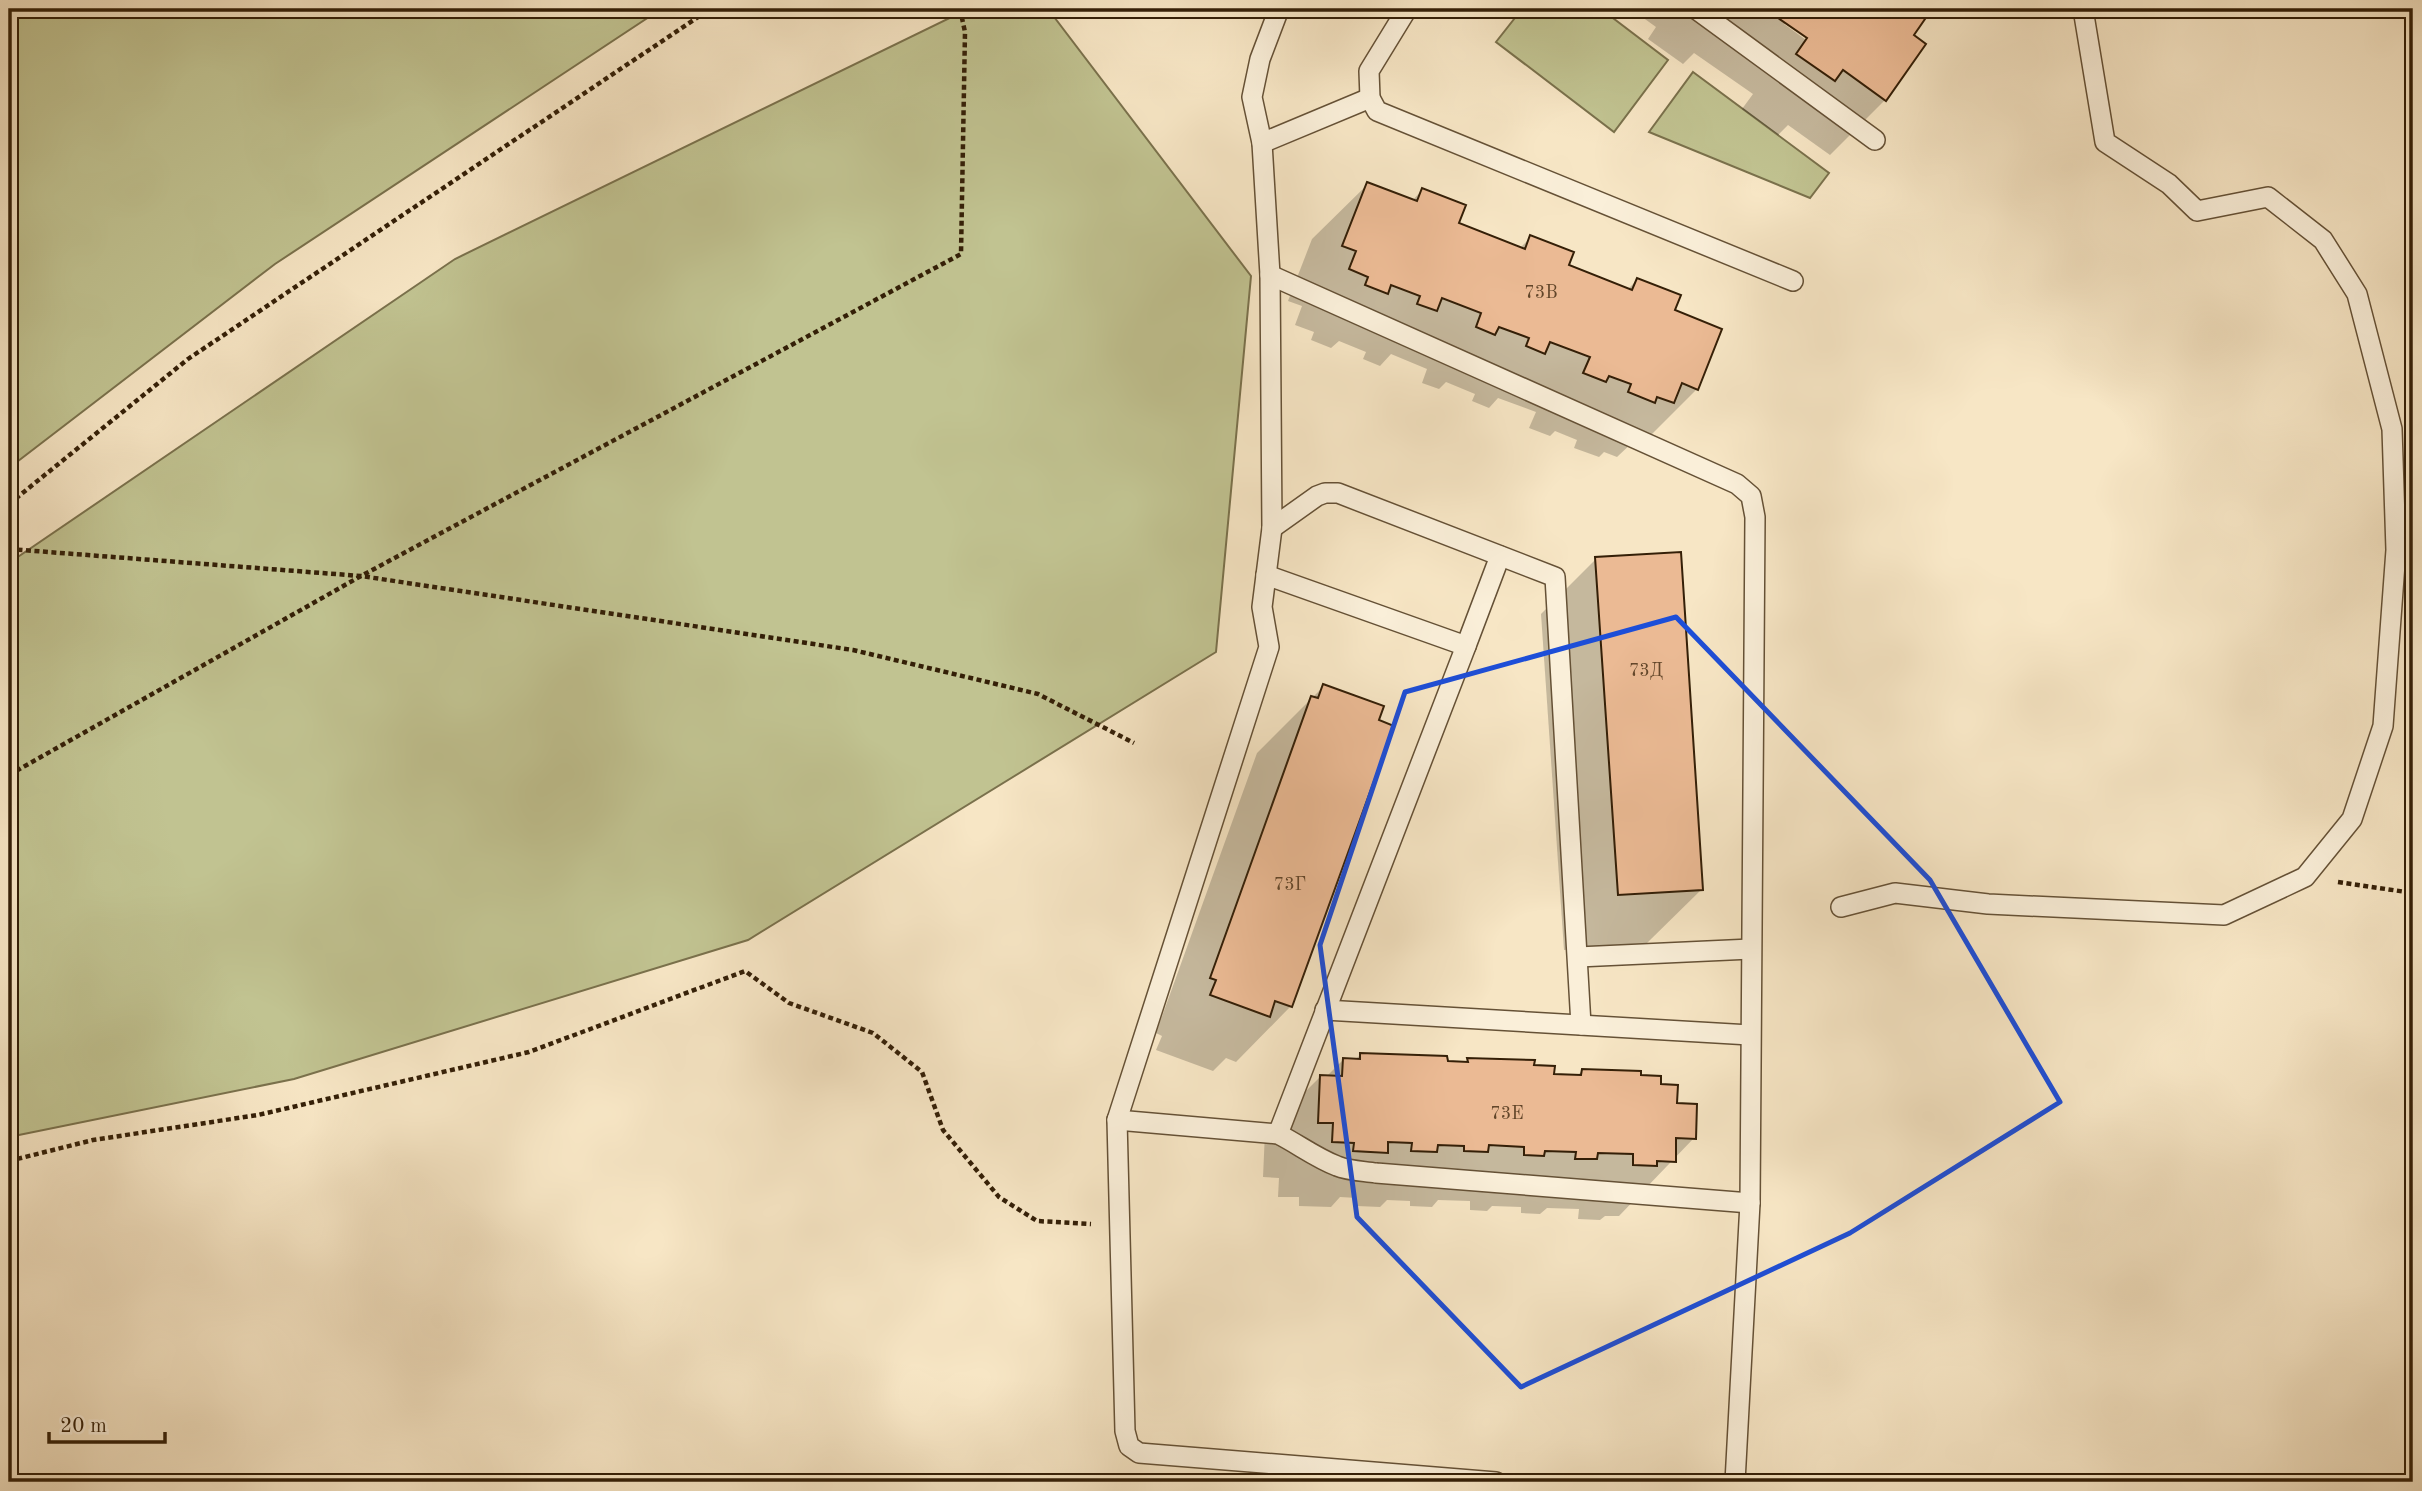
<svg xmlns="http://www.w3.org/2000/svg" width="2422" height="1491" viewBox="0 0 2422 1491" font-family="'Old Standard TT',serif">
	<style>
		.green { fill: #c1c391; stroke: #7a714c; stroke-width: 2 }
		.shadow { fill: #0003; fill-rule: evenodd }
		.building { fill: #ebba94; stroke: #341f07; stroke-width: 2 }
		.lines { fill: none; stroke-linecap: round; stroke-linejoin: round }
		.lane-casing { stroke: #655136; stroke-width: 22 }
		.path { stroke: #341f07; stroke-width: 4.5; stroke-dasharray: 5 3.5; stroke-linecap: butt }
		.lane { stroke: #faefd9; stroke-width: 19 }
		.marked { fill: none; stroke: #1d4ed8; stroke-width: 5; stroke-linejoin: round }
		.labels { text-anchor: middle; stroke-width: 6; stroke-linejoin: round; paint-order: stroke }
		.number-label { font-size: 18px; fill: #62462a }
	</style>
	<rect width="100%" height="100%" fill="#f7e6c5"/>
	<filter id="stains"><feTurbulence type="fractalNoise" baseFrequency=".00286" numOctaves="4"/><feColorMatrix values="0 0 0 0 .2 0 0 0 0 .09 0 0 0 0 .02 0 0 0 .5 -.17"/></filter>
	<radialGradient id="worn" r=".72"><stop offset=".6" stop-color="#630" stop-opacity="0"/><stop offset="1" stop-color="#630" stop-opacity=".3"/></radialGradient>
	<g class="green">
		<path d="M9 9H661L275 264 9 468Z"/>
		<path d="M968 9H1048L1251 276 1216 652 748 940 294 1079 9 1137V563L455 259Z"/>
		<path d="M1522 9H1601L1668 60 1614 132 1496 42Z"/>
		<path d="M1693 72 1829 173 1810 198 1649 132Z"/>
	</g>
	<g class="shadow">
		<path d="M1631 9H1907L1923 20 1911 36 1885 100 1830 155 1788 125 1778 135 1742 109 1753 94 1694 53 1683 64 1648 39 1656 27ZM1787 22 1815 42 1813 45 1784 24Z"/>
		<path d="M1368 184 1412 201 1422 190 1457 224 1519 249 1531 237 1567 266 1627 290 1637 280 1673 311 1697 389 1642 444 1634 441 1617 457 1604 452 1599 457 1574 448 1577 440 1555 431 1550 436 1529 428 1536 412 1498 398 1489 408 1472 401 1475 394 1446 382 1439 389 1422 383 1427 369 1391 354 1380 366 1363 359 1366 352 1339 341 1331 348 1311 340 1314 332 1295 325 1302 306 1288 301 1312 239Z"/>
		<path d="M1596 559 1702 889 1646 944 1564 950 1541 614Z"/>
		<path d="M1324 686 1291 1006 1236 1062 1226 1058 1213 1071 1156 1050 1162 1036 1156 1033 1257 753Z"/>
		<path d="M1361 1054 1446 1063 1464 1064 1468 1060 1532 1067 1552 1075 1577 1076 1582 1071 1639 1077 1659 1086 1675 1105 1694 1138 1619 1216H1605L1600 1220 1578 1219 1579 1209 1547 1208 1540 1214 1521 1213V1207L1492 1206 1487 1211 1470 1210V1201L1438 1200 1432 1207 1410 1206V1201L1387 1200 1380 1207 1357 1206V1198L1340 1197 1331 1207 1299 1206V1197H1278L1279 1178 1263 1177 1265 1132 1320 1077H1326L1343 1060H1355Z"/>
	</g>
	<g class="building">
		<path d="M1765 9H1910L1925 19 1914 35 1926 44 1886 101 1843 70 1835 81 1796 54 1807 38Z"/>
		<path d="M1367 182 1417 201 1422 188 1466 205 1459 223 1525 249 1530 235 1574 252 1569 265 1632 290 1637 278 1681 295 1675 310 1722 329 1698 390 1682 383 1674 403 1657 397 1655 403 1628 392 1631 384 1609 376 1606 382 1583 373 1590 357 1550 342 1545 354 1526 346 1529 338 1499 327 1495 335 1476 327 1481 313 1442 298 1437 311 1417 304 1420 296 1391 285 1388 294 1365 285 1368 277 1349 269 1356 251 1342 246Z"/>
		<path d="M1681 552 1703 890 1618 895 1595 557Z"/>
		<path d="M1323 684 1384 706 1379 720 1394 726 1292 1007 1275 1001 1270 1017 1210 995 1216 980 1210 978 1311 696 1318 698Z"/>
		<path d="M1360 1053 1447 1056 1448 1061 1468 1062 1467 1058 1535 1060 1534 1065 1555 1066 1554 1074 1581 1075 1582 1069 1641 1071V1075L1661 1076V1084L1678 1085 1677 1103 1697 1104 1696 1139 1676 1138V1162L1657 1161V1166L1633 1165V1154L1598 1153 1597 1159H1575L1576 1152 1545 1151 1544 1156 1524 1155V1147L1489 1145 1488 1152 1464 1151V1146L1438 1145 1437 1152 1411 1151 1412 1143 1388 1142V1153L1353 1151 1354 1143 1332 1142 1333 1123H1318L1320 1075 1342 1076 1343 1058 1360 1059Z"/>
	</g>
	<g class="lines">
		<g class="lane-casing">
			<g id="lane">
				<path d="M1279 9 1260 59 1252 97 1262 143 1270 275 1272 528 1262 607 1269 647 1117 1120 1125 1431 1129 1446 1139 1453 1496 1482"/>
				<path d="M1407 9 1369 71 1370 98 1377 111 1793 281"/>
				<path d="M1696 9 1875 140"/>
				<path d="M1262 143 1370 98"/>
				<path d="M1270 275 1737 484 1751 496 1755 517 1750 1203 1735 1482"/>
				<path d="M1272 528 1317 496 1325 493H1338L1555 577 1581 1025"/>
				<path d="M1266 575 1466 646 1278 1134"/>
				<path d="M1466 646 1500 556"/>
				<path d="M1841 907 1895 893 1988 904 2224 915 2305 877 2352 819 2383 726 2396 550 2392 429 2357 294 2323 240 2268 197 2197 211 2169 184 2105 142 2083 9"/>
				<path d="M1578 957 1751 949"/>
				<path d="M1325 1010 1750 1035"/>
				<path d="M1117 1120 1278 1134C1298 1144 1316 1158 1337 1166 1349 1171 1363 1171 1376 1173L1750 1203"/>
			</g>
		</g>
		<g class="path">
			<path d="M9 504 188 359 710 9"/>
			<path d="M9 549 361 576 853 650 1038 694 1134 743"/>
			<path d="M9 775 361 576 961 254 965 32 960 9"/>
			<path d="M2338 882 2413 893"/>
			<path d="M9 1161 93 1140 258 1115 529 1052 745 971 789 1003 873 1033 922 1072 943 1130 999 1197 1037 1221 1091 1224"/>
		</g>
		<use href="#lane" class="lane"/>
	</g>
	<path class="marked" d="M1676 617 1930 880 2060 1102 1850 1233 1521 1387 1357 1217 1320 945 1405 692Z"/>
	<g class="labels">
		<g class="number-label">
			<text x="1541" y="298">73В</text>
			<text x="1646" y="676">73Д</text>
			<text x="1290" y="890">73Г</text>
			<text x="1507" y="1119">73Е</text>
		</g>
	</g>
	<rect width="2422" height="1491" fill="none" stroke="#f7e6c5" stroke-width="35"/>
	<rect x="10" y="10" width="2401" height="1470" fill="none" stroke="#341f07" stroke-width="3.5"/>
	<rect x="18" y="18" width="2387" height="1456" fill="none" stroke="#341f07" stroke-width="2"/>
	<path d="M49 1432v10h116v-10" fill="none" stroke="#341f07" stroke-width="3.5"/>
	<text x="60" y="1432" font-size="21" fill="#341f07" stroke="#faefd9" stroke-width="5" paint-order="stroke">20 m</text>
	<rect width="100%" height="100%" filter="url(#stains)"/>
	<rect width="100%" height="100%" fill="url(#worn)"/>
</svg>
